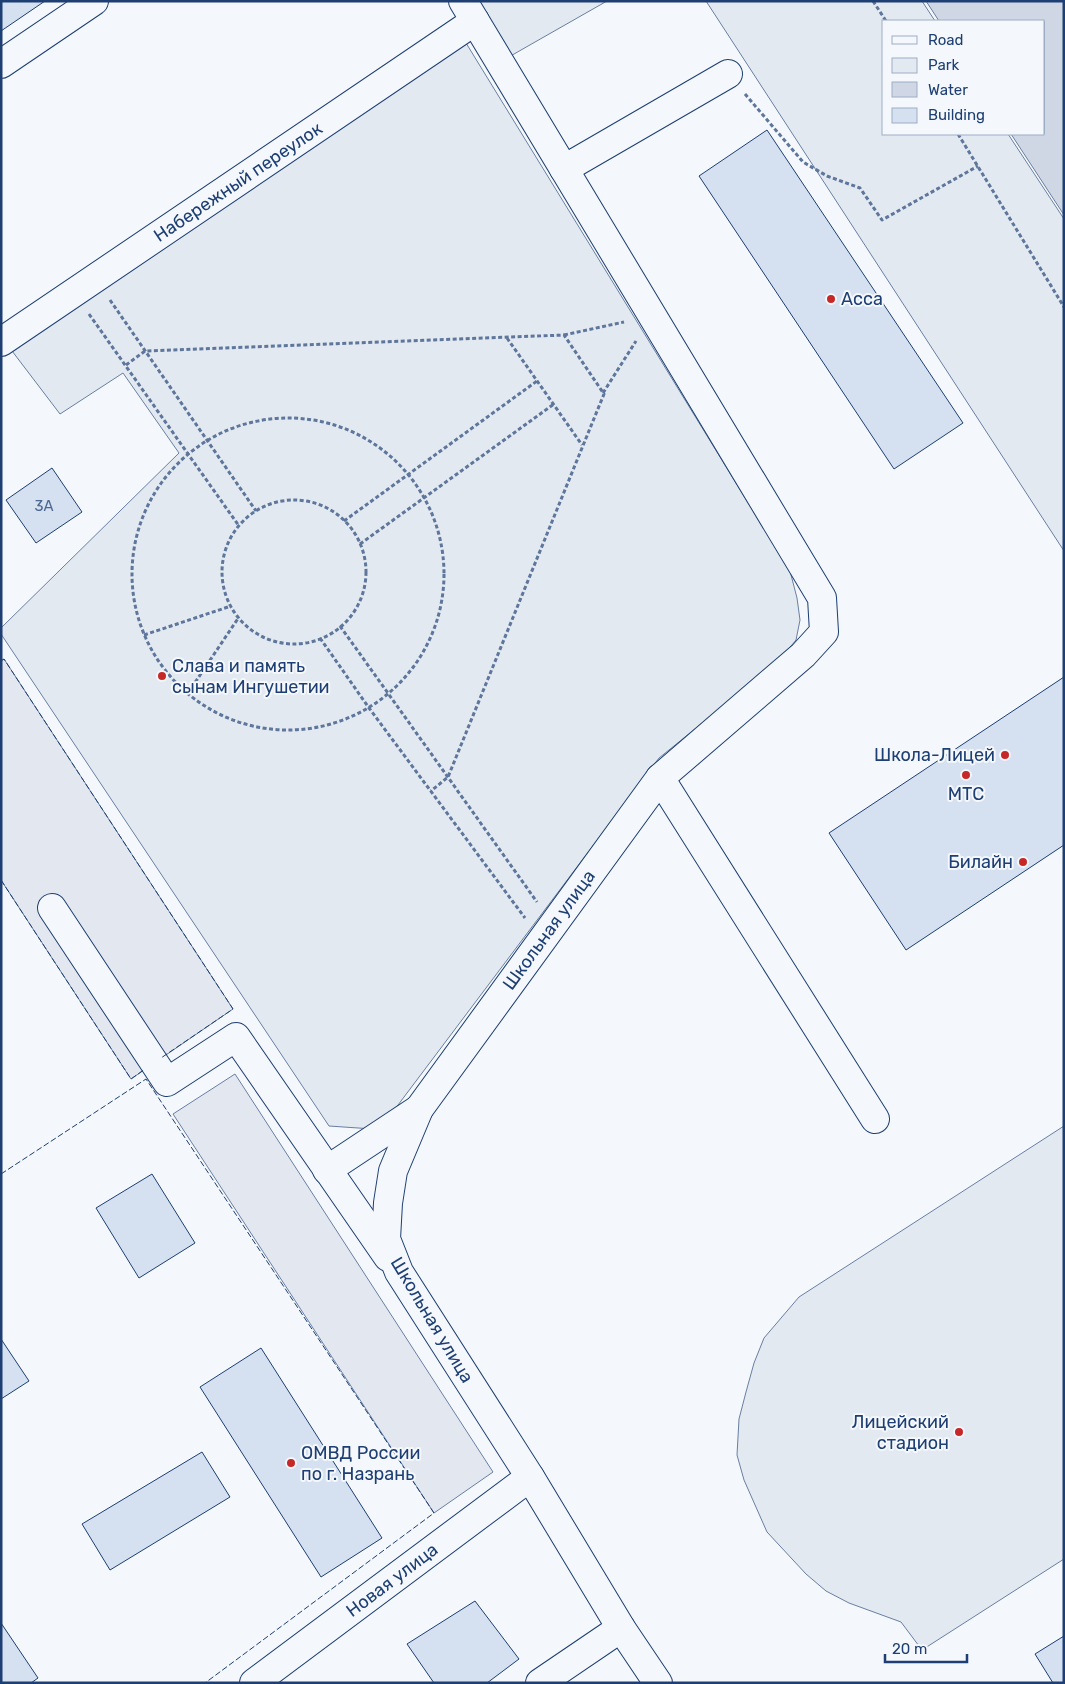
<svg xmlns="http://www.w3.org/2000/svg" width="1065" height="1684" viewBox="0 0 1065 1684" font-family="Rubik,sans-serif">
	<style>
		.green { fill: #e3e9f0; stroke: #687fa3 }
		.parking { fill: #e3e8f0; stroke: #687fa3 }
		.water { fill: #cfd7e4; stroke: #687fa3 }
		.building { fill: #d5e0f0; stroke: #1d3f73 }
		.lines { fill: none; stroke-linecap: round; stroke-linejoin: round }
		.minor-casing { stroke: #1d3f73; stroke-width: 30 }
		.path { stroke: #5e769c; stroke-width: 3; stroke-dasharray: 4 2.5; stroke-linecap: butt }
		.minor { stroke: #f4f7fb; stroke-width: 28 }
		.fence { stroke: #1d3f73; stroke-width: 1; stroke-dasharray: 6 2.5; stroke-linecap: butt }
		.poi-dot { fill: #c62828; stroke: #f4f7fb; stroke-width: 2 }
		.labels { text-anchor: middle; stroke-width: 4; stroke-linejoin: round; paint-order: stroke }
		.number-label { font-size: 15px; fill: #4b6792 }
		.street-label { font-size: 18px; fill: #1d3f73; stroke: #f4f7fb }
		.poi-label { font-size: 18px; fill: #1d3f73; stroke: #f4f7fb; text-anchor: start }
	</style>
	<rect width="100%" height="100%" fill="#f4f7fb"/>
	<g class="green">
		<path d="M463 1H607L500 62Z"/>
		<path d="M706 1H922L935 21H884V134H1008L1064 219V551Z"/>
		<path d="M466 43 790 571 797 598 800 620 796 640 777 663 659 758 398 1105 373 1129 329 1126 1 634V628L179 453 123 373 60 414 9 347Z"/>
		<path d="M1064 1126V1559L922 1650 901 1622 849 1603 826 1591 806 1574 767 1532 744 1480 737 1455 739 1419 746 1392 754 1363 764 1338 799 1297Z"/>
	</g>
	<g class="parking">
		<path d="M4 659 233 1009 131 1079 1 880V661Z"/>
		<path d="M235 1074 493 1472 434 1513 173 1114Z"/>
	</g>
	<path class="water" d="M926 1H1064V215L1011 134H1044V21H939Z"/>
	<g class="building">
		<path d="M1 1H45L1 31Z"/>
		<path d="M767 130 963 423 894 469 699 176Z"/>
		<path d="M52 468 82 512 36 543 6 500Z"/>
		<path d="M1064 677V845L906 950 829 833Z"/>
		<path d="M152 1174 195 1243 139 1278 96 1208Z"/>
		<path d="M1 1339 29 1381 1 1399Z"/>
		<path d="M261 1348 382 1538 321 1577 200 1387Z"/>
		<path d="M202 1452 230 1497 110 1570 82 1524Z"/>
		<path d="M475 1601 519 1659 487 1683H434L407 1644Z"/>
		<path d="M1 1623 38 1678 31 1683H1Z"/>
		<path d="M1064 1636V1683H1053L1035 1654Z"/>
	</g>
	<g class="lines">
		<g class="minor-casing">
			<g id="minor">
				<path d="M463 1 822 598 824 632 803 655 660 778 419 1109 393 1171 388 1203 386 1239 399 1272 530 1477 621 1628 658 1683"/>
				<path d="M1 64 94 1"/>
				<path d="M564 169 728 74"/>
				<path d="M1 342 475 21"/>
				<path d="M660 778 875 1119"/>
				<path d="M52 908 167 1082 236 1037 388 1257"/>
				<path d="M327 1170 419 1109"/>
				<path d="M254 1683 530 1477"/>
				<path d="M540 1683 621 1628"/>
			</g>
		</g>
		<g class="path">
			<path d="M873 1 886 21"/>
			<path d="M745 94 803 162 827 176 860 188 882 220 978 166"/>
			<path d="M958 134 1064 307"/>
			<path d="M110 300 256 511"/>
			<path d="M89 314 239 526"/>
			<path d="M564 335 624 322"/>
			<path d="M507 338 582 445"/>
			<path d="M126 365 145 351 564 335 604 394 448 777 431 791"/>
			<path d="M603 393 636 341"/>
			<circle cx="288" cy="574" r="156"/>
			<circle cx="294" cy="572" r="72"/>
			<path d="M344 521 537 381"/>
			<path d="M360 544 554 404"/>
			<path d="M340 626 537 902"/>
			<path d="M144 635 231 606"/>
			<path d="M320 638 369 708 525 918"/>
			<path d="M188 693 239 617"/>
		</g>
		<use href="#minor" class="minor"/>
		<g class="fence">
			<path d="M1 661 4 659 233 1009 161 1058"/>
			<path d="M1 880 131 1079 145 1069"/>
			<path d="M1 1174 146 1079 434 1513 205 1683"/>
		</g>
	</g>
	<g class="poi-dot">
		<circle cx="831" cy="299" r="5"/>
		<circle cx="162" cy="676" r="5"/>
		<circle cx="1005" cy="755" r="5"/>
		<circle cx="966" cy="775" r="5"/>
		<circle cx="1023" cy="862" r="5"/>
		<circle cx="959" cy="1432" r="5"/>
		<circle cx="291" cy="1463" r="5"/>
	</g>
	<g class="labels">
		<g class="number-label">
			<text x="44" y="511">3А</text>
		</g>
		<g class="street-label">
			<text transform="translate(238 182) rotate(-34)" y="6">Набережный переулок</text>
			<text transform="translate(549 930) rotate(-54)" y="6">Школьная улица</text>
			<text transform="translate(432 1320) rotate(59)" y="6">Школьная улица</text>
			<text transform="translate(392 1580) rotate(-37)" y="6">Новая улица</text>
		</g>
		<g class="poi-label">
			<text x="841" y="305">Асса</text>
			<text x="172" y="672">Слава и память<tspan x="172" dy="21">сынам Ингушетии</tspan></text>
			<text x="995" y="761" text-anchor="end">Школа-Лицей</text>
			<text x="966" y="800" text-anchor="middle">МТС</text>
			<text x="1013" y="868" text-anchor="end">Билайн</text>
			<text x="949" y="1428" text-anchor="end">Лицейский<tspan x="949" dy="21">стадион</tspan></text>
			<text x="301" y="1459">ОМВД России<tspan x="301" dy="21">по г. Назрань</tspan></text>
		</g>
	</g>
	<rect width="1065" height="1684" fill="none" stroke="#1d3f73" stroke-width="5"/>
	<rect x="882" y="20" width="162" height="115" fill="#f4f7fb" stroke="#9eadc5"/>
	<rect x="892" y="36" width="25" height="8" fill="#f4f7fb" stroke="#9eadc5"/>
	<text x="928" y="45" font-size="15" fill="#1d3f73">Road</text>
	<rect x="892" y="58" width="25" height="15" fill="#e3e9f0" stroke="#9eadc5"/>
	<text x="928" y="70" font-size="15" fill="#1d3f73">Park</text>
	<rect x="892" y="82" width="25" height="15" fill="#cfd7e4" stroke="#9eadc5"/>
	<text x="928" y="95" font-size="15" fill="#1d3f73">Water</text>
	<rect x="892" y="108" width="25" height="15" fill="#d5e0f0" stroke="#9eadc5"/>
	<text x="928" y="120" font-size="15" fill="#1d3f73">Building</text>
	<path d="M885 1654v8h82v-8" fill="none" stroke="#1d3f73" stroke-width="2.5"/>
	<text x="892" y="1654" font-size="15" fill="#1d3f73" stroke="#f4f7fb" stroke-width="4" paint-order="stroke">20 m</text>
</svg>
